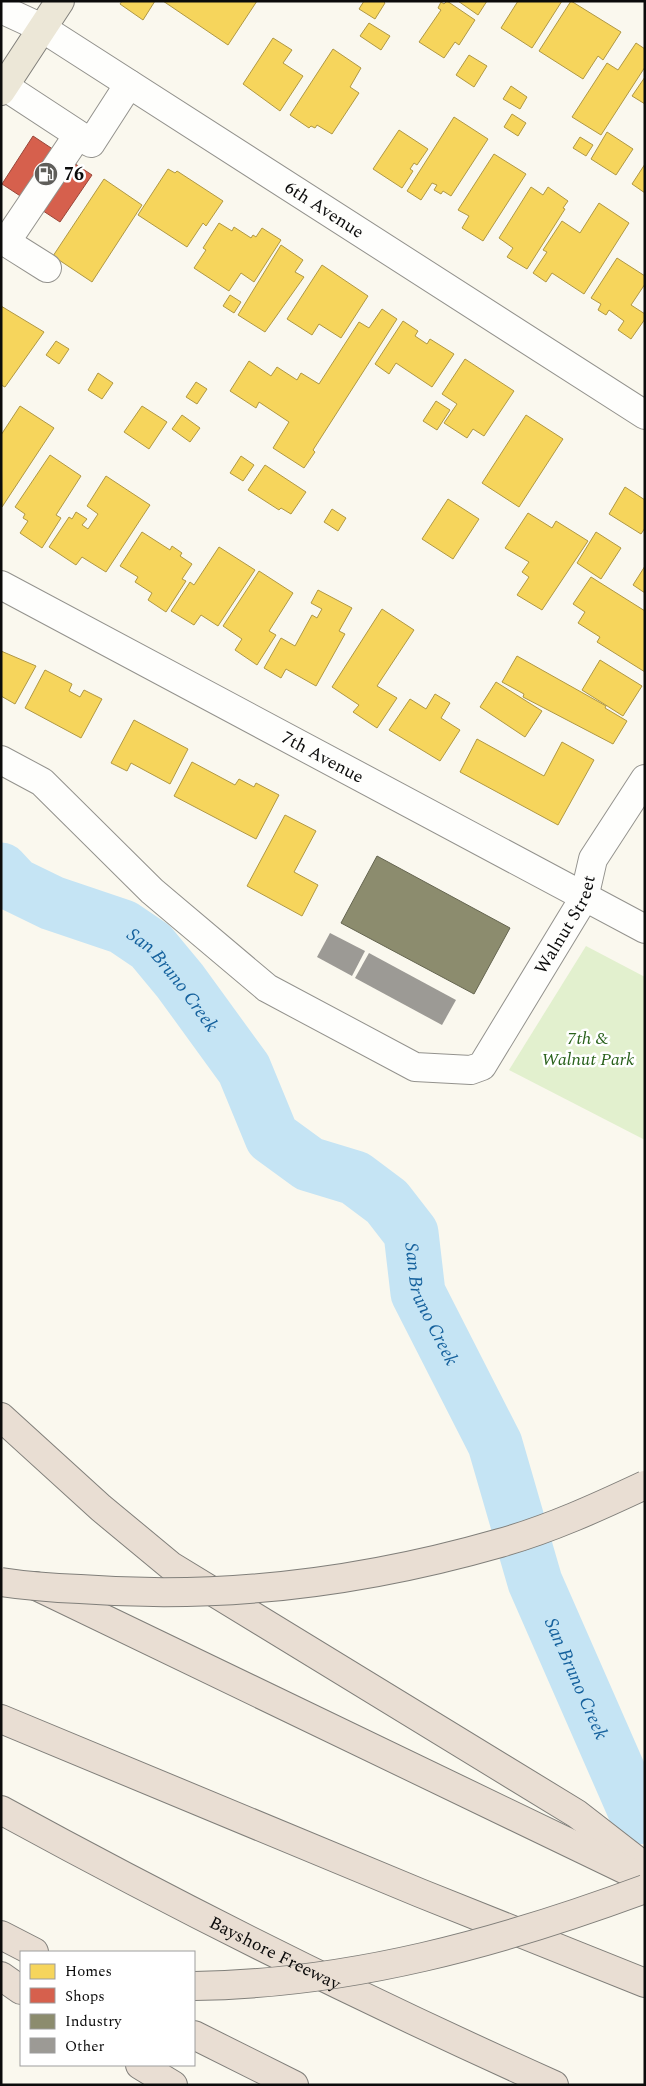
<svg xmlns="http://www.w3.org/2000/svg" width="646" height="2086" viewBox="0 0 646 2086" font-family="Spectral,serif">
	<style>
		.green { fill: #e2f0ce }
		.homes { fill: #f6d55c; stroke: #b09844 }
		.shops { fill: #d6604d; stroke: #994639 }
		.industry { fill: #8c8c6e; stroke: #656550 }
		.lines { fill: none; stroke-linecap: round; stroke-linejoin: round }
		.river { stroke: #c5e4f4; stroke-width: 55 }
		.building { fill: #9c9a95 }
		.minor-casing { stroke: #93928d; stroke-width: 30 }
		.major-casing { stroke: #807f7a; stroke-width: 30 }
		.highway-casing { stroke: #807f7a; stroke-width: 30 }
		.minor { stroke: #fefefc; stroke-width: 28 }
		.major { stroke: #ece7d7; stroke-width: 28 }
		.highway { stroke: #e9ded3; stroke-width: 28 }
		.highway-bridge-casing { stroke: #807f7a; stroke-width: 30; stroke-linecap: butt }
		.highway-bridge { stroke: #e9ded3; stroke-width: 28 }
		.labels { text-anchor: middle; stroke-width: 5; stroke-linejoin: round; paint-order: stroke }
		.poi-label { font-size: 18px; font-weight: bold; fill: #0b0b0b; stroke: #fff; text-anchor: start }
		.street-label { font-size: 18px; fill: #0b0b0b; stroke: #fff }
		.park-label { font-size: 18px; font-style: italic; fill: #2a621c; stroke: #fff }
		.water-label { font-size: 19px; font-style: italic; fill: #15619d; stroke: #fff }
	</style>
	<rect width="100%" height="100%" fill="#faf8ee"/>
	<path class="green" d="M586 946 645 977V1140L509 1070Z"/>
	<g class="homes">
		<path d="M122 1H155L143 20 120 4Z"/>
		<path d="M163 1H257L228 45Z"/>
		<path d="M364 1H383L385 3 375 19 359 9Z"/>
		<path d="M447 1 475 20 459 45 455 42 444 58 419 42 441 10 438 8 441 2 444 4Z"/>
		<path d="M458 1H487L478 15Z"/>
		<path d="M518 1H562L532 48 501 28Z"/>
		<path d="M571 1 621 32 603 60 598 56 583 79 539 51Z"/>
		<path d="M369 23 390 36 381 50 360 36Z"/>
		<path d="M273 38 292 50 283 63 303 76 280 111 243 84Z"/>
		<path d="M636 43 645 49V67L601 135 572 117 607 63 618 70Z"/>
		<path d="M333 49 361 68 350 87 359 93 332 134 317 125 315 128 311 126 309 128 290 115Z"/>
		<path d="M469 55 487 66 474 87 456 75Z"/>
		<path d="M645 77V104L632 96Z"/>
		<path d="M511 86 527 97 520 109 503 99Z"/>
		<path d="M512 114 526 123 518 136 504 127Z"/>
		<path d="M454 117 488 139 451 196 443 191 441 194 434 190 437 185 432 183 421 200 407 191Z"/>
		<path d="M399 130 428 149 417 165 414 163 410 169 413 171 402 188 373 169Z"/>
		<path d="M607 132 633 149 616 175 591 159Z"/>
		<path d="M580 137 593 145 586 156 573 148Z"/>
		<path d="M494 154 526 174 483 241 462 228 469 216 458 210Z"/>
		<path d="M645 164V193L632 184Z"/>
		<path d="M168 169 175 173 177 171 223 201 206 226 203 223 187 247 138 215Z"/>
		<path d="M104 179 142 205 92 282 53 256Z"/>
		<path d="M531 187 543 195 548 187 568 201 563 208 565 209 527 269 507 257 513 248 499 238Z"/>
		<path d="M599 203 629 223 584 294 552 273 546 282 533 273 547 252 543 250 562 221 580 233Z"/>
		<path d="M219 223 232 231 234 227 251 238 253 235 256 237 262 228 281 240 254 282 241 273 229 291 194 268 206 250 203 248Z"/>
		<path d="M281 245 303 260 295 272 304 277 265 332 238 315Z"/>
		<path d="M617 258 645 276V284L631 305 645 314V319L631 339 618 330 624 321 609 310 606 315 598 310 601 304 591 298Z"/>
		<path d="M322 265 368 296 341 338 319 324 312 335 287 319Z"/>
		<path d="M230 295 241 302 234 313 223 306Z"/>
		<path d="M1 306 44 332 5 387 1 385Z"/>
		<path d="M382 309 397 319 313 450 315 452 304 468 273 448 289 422 259 402 256 408 230 391 249 361 271 376 277 367 297 380 301 373 319 384 359 322 369 328Z"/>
		<path d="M403 321 418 331 415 336 427 344 430 339 454 354 432 387 396 363 389 374 375 364Z"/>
		<path d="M56 341 69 349 59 364 46 355Z"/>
		<path d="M465 359 514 391 484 436 473 429 467 438 444 423 457 404 442 394Z"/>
		<path d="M98 373 113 383 102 399 88 390Z"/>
		<path d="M196 382 207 389 197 404 186 397Z"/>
		<path d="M436 401 450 410 437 430 423 421Z"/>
		<path d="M20 406 54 428 2 507 1 435Z"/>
		<path d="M142 406 167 422 149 449 124 432Z"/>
		<path d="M182 415 200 428 190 442 172 429Z"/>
		<path d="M526 415 563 439 519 507 482 483Z"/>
		<path d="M50 455 81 476 56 515 61 518 42 548 20 533 28 521 23 518 25 514 15 507Z"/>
		<path d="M241 456 254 465 243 481 230 473Z"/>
		<path d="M265 465 306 492 291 514 281 508 279 510 248 490Z"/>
		<path d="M106 476 150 505 106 572 82 557 76 565 49 547 69 517 72 519 76 512 87 519 82 525 88 529 98 514 87 506Z"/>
		<path d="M625 487 645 500V528L641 534 609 514Z"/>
		<path d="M448 499 479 519 453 559 422 539Z"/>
		<path d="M332 509 346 518 338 531 324 522Z"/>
		<path d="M528 513 552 528 556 521 588 541 542 610 517 595 529 577 522 572 529 562 505 548Z"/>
		<path d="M142 532 170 550 172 546 182 553 180 556 192 564 182 579 186 581 166 612 148 600 152 593 135 582 138 577 120 566Z"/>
		<path d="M596 532 621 548 601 579 577 563Z"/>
		<path d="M219 547 255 570 218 626 201 615 194 625 171 611 190 582 194 585Z"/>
		<path d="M645 566V593L633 585Z"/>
		<path d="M259 571 293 593 269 631 276 635 257 665 235 650 242 639 223 626Z"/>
		<path d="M591 577 645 611V672L597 642 600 637 578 623 585 612 573 604Z"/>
		<path d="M318 590 352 608 339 631 345 634 316 686 286 669 281 678 264 668 281 638 295 646 312 615 317 618 322 609 311 603Z"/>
		<path d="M382 609 414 630 377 686 397 698 377 728 353 712 359 705 332 687Z"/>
		<path d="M1 651 36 666 15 704 1 696Z"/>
		<path d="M517 656 606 706 605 708 627 721 613 744 523 697 524 694 502 682Z"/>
		<path d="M600 660 642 686 623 716 582 690Z"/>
		<path d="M45 670 72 684 69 691 80 697 84 690 102 699 81 738 25 708Z"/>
		<path d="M496 682 542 711 525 737 480 707Z"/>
		<path d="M435 694 450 703 441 718 460 730 440 761 389 730 410 699 426 709Z"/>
		<path d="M134 720 188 749 170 784 131 763 127 771 111 763Z"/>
		<path d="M477 739 544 776 562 742 594 760 558 825 460 772Z"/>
		<path d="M192 762 235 785 239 779 254 787 256 783 279 795 256 839 174 796Z"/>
		<path d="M285 815 316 831 294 872 318 885 302 916 247 886Z"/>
	</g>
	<path class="shops" d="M33 136 92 175 60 222 2 184Z"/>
	<path class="industry" d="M377 856 510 928 474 994 341 923Z"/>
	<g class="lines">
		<path class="river" id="s1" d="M1 870 15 885 52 903 123 927 151 946 180 981 244 1069 272 1137 309 1164 355 1178 387 1202 411 1233 418 1293 495 1444 535 1582 638 1817"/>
	</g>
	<g class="building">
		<path d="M330 933 365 951 352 976 317 957Z"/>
		<path d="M369 953 456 1000 442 1025 355 978Z"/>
	</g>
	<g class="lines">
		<g class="minor-casing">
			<g id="minor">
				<path id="s2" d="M1 9 42 28 645 415"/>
				<path d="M4 86 91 143 129 84"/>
				<path d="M1 239 47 268"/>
				<path d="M6 242 78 135"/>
				<path id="s3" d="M1 585 645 929"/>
				<path id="s4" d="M1 760 42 782 152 891 267 988 415 1067 471 1070 482 1066 584 898 593 859 645 779"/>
			</g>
		</g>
		<g class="major-casing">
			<path id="major" d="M1 91 60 1"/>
		</g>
		<g class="highway-casing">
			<g id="highway">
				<path d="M1 1417 101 1508 171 1566 577 1814 645 1867"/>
				<path d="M36 1586 634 1874"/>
				<path d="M1 1719 420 1893 645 1983"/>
				<path id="s5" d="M1 1810C182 1909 366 2001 554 2085"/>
				<path d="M1 1935 34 1952"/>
				<path d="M1 1976 21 1990"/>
				<path d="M194 2035 294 2085"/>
				<path d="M140 2065 173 2085"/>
			</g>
		</g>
		<use href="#minor" class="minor"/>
		<use href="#major" class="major"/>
		<use href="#highway" class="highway"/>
		<g class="highway-bridge-casing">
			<g id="highway-bridge">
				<path d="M1 1582C27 1586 54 1588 80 1589 222 1600 364 1582 500 1543 550 1529 598 1507 645 1485"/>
				<path d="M194 1986C350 1984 499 1943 645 1889"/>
			</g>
		</g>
		<use href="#highway-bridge" class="highway-bridge"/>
	</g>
	<defs>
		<g id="fuel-disc" transform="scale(1.25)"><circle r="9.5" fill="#5f5e5a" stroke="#fff"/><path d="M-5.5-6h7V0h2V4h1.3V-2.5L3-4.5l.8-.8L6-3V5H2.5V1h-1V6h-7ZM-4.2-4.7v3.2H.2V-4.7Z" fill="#fff"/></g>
	</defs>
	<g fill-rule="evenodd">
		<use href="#fuel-disc" x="46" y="174"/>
	</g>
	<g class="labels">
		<g class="poi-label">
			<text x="64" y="180">76</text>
		</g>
		<g class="street-label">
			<text dy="6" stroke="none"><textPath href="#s2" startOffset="381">6th Avenue</textPath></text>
			<text dy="6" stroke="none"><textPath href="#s3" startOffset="365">7th Avenue</textPath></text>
			<text dy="6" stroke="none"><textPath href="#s4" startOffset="752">Walnut Street</textPath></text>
			<text dy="6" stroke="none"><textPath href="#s5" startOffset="309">Bayshore Freeway</textPath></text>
		</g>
		<g class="park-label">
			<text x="588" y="1044">7th &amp;<tspan x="588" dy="21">Walnut Park</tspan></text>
		</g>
		<g class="water-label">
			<text dy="7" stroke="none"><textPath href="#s1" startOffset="210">San Bruno Creek</textPath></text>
			<text dy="7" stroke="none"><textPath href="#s1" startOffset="646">San Bruno Creek</textPath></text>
			<text dy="7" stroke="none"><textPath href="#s1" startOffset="1050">San Bruno Creek</textPath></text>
		</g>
	</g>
	<rect width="646" height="2086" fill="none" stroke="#0b0b0b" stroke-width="5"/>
	<rect x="20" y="1951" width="175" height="115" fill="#ffffff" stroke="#9d9d9d"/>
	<rect x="30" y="1964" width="25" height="15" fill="#f6d55c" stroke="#9d9d9d"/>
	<text x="65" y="1976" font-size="15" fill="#0b0b0b">Homes</text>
	<rect x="30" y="1988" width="25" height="15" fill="#d6604d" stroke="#9d9d9d"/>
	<text x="65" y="2001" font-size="15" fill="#0b0b0b">Shops</text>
	<rect x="30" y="2014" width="25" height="15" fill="#8c8c6e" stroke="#9d9d9d"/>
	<text x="65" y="2026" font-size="15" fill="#0b0b0b">Industry</text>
	<rect x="30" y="2038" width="25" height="15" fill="#9c9a95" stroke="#9d9d9d"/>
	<text x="65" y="2051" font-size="15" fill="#0b0b0b">Other</text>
</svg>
